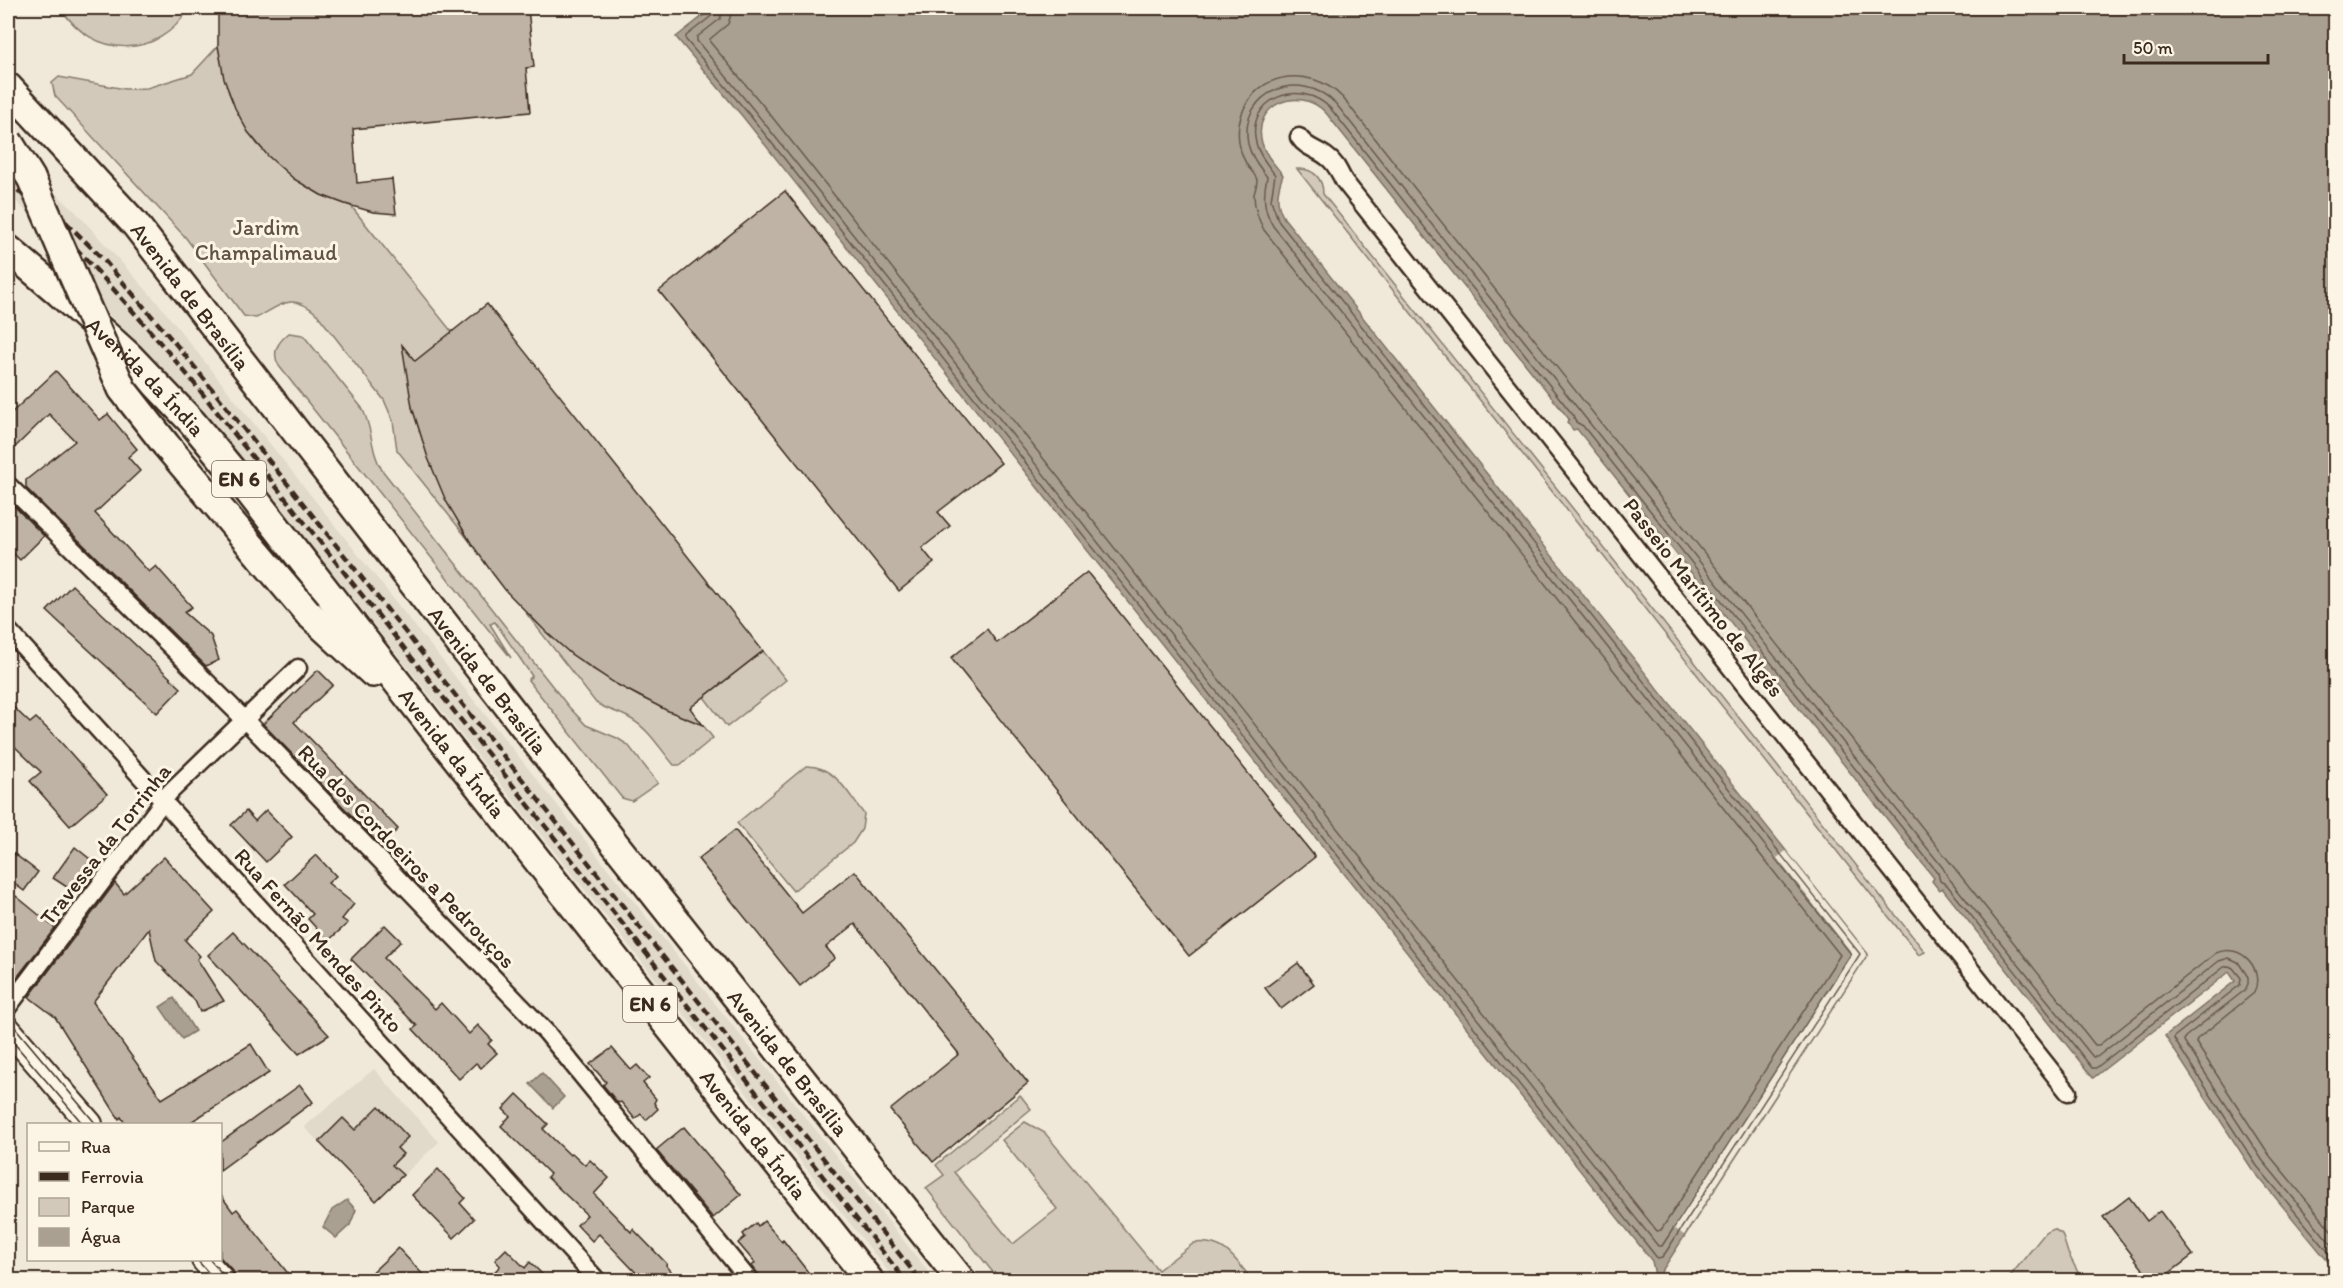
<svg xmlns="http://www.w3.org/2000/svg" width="2343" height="1288" viewBox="0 0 2343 1288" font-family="Itim,sans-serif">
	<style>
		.built { fill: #e1d9c9 }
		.green { fill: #d2c9ba; stroke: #867a6c; stroke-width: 1.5 }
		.water { fill: #aaa091; stroke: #7e7163; stroke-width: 1.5 }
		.pier { fill: #f0e9d9 }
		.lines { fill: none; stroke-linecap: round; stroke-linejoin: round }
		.shore { stroke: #67594c; stroke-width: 1.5 }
		.building { fill: #beb3a4; stroke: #3b2a1e; stroke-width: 1.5 }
		.street-casing { stroke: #3b2a1e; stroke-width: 21 }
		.secondary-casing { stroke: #3b2a1e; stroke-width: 28 }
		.primary-casing { stroke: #3b2a1e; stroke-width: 32 }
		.street { stroke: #fcf5e5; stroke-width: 16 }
		.secondary { stroke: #fcf5e5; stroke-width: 24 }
		.primary { stroke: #fcf5e5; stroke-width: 27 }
		.tram { stroke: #3b2a1e; stroke-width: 1.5 }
		.rail { stroke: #3b2a1e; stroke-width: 4.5; stroke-dasharray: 9 4.5; stroke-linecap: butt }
		.primary-bridge-casing { stroke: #3b2a1e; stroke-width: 32; stroke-linecap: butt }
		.primary-bridge { stroke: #fcf5e5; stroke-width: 27 }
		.labels { text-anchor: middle; stroke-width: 6; stroke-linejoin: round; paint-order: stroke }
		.shield { fill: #fcf5e5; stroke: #75675a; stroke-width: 1.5 }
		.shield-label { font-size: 21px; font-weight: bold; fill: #3b2a1e }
		.park-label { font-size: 22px; fill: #615245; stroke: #fcf5e5 }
		.street-label { font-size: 22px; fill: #3b2a1e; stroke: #fcf5e5 }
	</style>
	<rect width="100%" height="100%" fill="#f0e9d9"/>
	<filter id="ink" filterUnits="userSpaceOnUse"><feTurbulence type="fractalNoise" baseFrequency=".0167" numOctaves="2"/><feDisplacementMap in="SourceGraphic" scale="12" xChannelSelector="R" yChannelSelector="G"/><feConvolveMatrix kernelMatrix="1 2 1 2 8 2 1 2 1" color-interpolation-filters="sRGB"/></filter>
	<g filter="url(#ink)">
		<g class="built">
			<path d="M8 150 75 211 158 303 935 1280H895L240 457 177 384 88 293 43 227 8 194Z"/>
			<path d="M374 1069 439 1142 376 1201 304 1127Z"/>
		</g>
		<g class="green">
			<path d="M61 8H189C159 60 92 59 61 8Z"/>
			<path d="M218 46 229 93 242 121 257 144 294 179 321 195 351 206 452 332 412 407C427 456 444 500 471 543L397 450 393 421 384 400 317 314C291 291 280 306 256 318L244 316 186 238 55 96 52 83 59 77 125 89 147 88 192 74Z"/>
			<path d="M1297 169C1313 168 1323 178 1323 194L1925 952 1919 955Z"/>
			<path d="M289 333 303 335 362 408C373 428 370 451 382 470L568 706 586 725 617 738 628 745 658 783 632 801 622 798 528 680 532 676 495 622 490 624 511 658 279 366C271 352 278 342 289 333Z"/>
			<path d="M526 613 571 654 591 668 640 697 703 725 713 738 680 765H674C660 749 650 730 631 719 620 712 607 710 596 703Z"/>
			<path d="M763 651 786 680 727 727 704 697Z"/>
			<path d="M806 766C835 765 848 794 864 814L862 829 853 843 793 891 737 823Z"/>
			<path d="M1020 1095 1031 1109 954 1172 1013 1244 1057 1209 1002 1140 1025 1122 1045 1133 1158 1270 1194 1243C1225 1239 1235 1259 1252 1280H999L926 1188 944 1175 936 1165Z"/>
			<path d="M2054 1229 2062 1234 2068 1253 2082 1280H2007L2045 1233Z"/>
		</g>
		<g class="water">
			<path d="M713 8H2335V1270L2252 1169 2165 1036 2235 981 2229 972 2093 1078 1942 888 1939 890 1932 881 1934 878 1577 429 1573 430 1567 422 1569 419 1326 113C1299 84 1251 105 1262 143 1265 155 1275 165 1283 175 1277 191 1275 203 1284 218L1868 954 1656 1280 1652 1261 743 117 676 37Z"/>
			<path d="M174 998 195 1031 182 1039 160 1007Z"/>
			<path d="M542 1073 564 1097 553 1108 530 1084Z"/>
			<path d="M347 1200 356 1210 350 1225 336 1238 323 1227 332 1210Z"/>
		</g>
		<path class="pier" d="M1786 851 1867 954 1684 1235 1673 1227 1852 953 1777 858Z"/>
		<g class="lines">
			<g class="shore">
				<path d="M716 8 714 14 686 36V40L748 113 1658 1259 1662 1258 1860 954 1279 222 1271 200 1275 175C1268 165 1259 156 1256 143 1245 98 1301 77 1331 109L1573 415 1576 422 1583 426 1938 873 1940 881 1947 885 2092 1068H2096L2224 967 2229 966 2233 968 2241 978 2240 985 2175 1036 2174 1039 2257 1166 2336 1261"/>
				<path d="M724 8 720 19 697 37V41L753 109 1658 1246H1662L1851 954 1273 226C1263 209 1263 195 1267 177 1259 166 1251 157 1248 144 1238 91 1301 67 1336 104L1943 868 1947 876 2093 1057H2097L2219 961 2229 958 2238 962 2248 977V984L2245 990 2185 1037 2184 1041 2263 1161 2336 1250"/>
				<path d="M733 8 728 24 710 39V42L761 103 1657 1231 1661 1230 1840 955 1264 230C1258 219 1254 207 1254 194 1255 190 1257 185 1257 180 1256 175 1250 170 1247 165 1240 153 1237 139 1239 125 1248 72 1309 62 1343 98L2095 1045H2099L2216 953C2241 942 2265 969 2254 993L2197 1039 2196 1043 2270 1156 2336 1236"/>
			</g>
		</g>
		<g class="building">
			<path d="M218 8H528L534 67 526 68 530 112 353 129 357 183 392 179 396 214 373 212 345 204 321 195 294 179 268 156 248 132 235 108 224 79 218 46Z"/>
			<path d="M785 191 1001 463 938 512 950 526 922 548 934 563 899 591 659 291Z"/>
			<path d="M487 304 763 651 690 708 703 725 666 710 616 684 571 654 546 632 506 591 493 574 471 543 446 501 428 458 412 407 402 345 415 361Z"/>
			<path d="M56 371 100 420 108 414 137 449 128 457 140 471 95 513 149 572 156 566 192 607 184 612 211 636 219 660 206 666 26 488V480L75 441 49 414 8 454V416Z"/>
			<path d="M8 500 44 536 20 560 8 548Z"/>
			<path d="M1087 572 1315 857 1189 956 951 658 987 629 997 643Z"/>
			<path d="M72 585 181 688 157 713 47 611Z"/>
			<path d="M318 670 333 685 294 722 398 829 381 846 263 724Z"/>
			<path d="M8 702 30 723 36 718 57 738 107 794 70 826 30 781 41 772 8 740Z"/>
			<path d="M266 810 292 837 266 862 231 825 246 811 255 821Z"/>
			<path d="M735 830 802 913 855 871 1028 1083 933 1162 890 1110 959 1054 855 924 826 947 835 958 800 986 698 859Z"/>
			<path d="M75 847 100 867 79 895 53 878Z"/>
			<path d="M8 849 38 872 24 891 8 879Z"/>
			<path d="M316 855 336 876 328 883 354 904 342 919 348 923 328 941 308 919 313 914 285 884Z"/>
			<path d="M164 857 214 912 185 940 200 956 197 959 224 1001 200 1012 195 1001 156 961 149 929 93 1002 162 1099 251 1044 269 1073 186 1125H126L121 1117 119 1119 55 1017 29 997 115 883 124 894Z"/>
			<path d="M16 896 55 928 12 984 8 981V907Z"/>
			<path d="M385 925 401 941 384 958 435 1009 441 1003 469 1034 478 1025 492 1040 488 1044 497 1053 481 1068 476 1063 459 1079 413 1029 417 1026 351 959Z"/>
			<path d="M233 932 329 1035 299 1054 208 955Z"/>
			<path d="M1298 963 1314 984 1281 1009 1265 988Z"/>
			<path d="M612 1048 631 1070 637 1065 649 1078 643 1083 656 1099 654 1103 658 1109 646 1120 641 1114 635 1119 621 1102 618 1103 603 1085 606 1082 590 1064Z"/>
			<path d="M300 1085 313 1102 220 1170V1143Z"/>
			<path d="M517 1094 548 1124 543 1129 570 1155 572 1153 585 1165 590 1160 609 1178 594 1194 631 1232 633 1229 667 1264 666 1265 679 1281H644L599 1234 592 1241 577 1225 587 1215 547 1177 550 1174 501 1126 510 1116 503 1109Z"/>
			<path d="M379 1106 408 1137 397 1148 403 1154 392 1165 403 1175 376 1201 319 1142 343 1118 355 1130Z"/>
			<path d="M684 1127 741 1195 713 1218 656 1150Z"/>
			<path d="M438 1169 465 1198 460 1203 474 1219 454 1238 412 1195Z"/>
			<path d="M220 1194 233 1212 237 1209 294 1281 236 1280 233 1271 220 1257Z"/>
			<path d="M2129 1197 2147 1221 2160 1211 2193 1255 2159 1281H2152L2103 1217Z"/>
			<path d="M764 1221 782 1242 783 1240 815 1281H764L752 1266 755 1263 738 1243 745 1237 743 1234 756 1223 758 1226Z"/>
			<path d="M398 1248 429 1281H363Z"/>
			<path d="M506 1249 525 1268 530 1262 549 1281H486L500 1266 495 1260Z"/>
		</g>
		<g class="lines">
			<g class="street-casing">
				<g id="street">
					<path d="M1299 137C1306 148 1317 149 1327 157 1336 163 1339 172 1344 181L2068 1092"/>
					<path d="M8 485 245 720 547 1033 749 1280"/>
					<path d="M8 630 597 1280"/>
					<path d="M8 1007 170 792 298 668"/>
				</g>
			</g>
			<g class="secondary-casing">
				<g id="secondary">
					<path d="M8 1029 90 1124"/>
					<path d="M204 1260 222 1280"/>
				</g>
			</g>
			<g class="primary-casing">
				<g id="primary">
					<path id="s1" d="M8 87 135 224 615 844 961 1280"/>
					<path id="s2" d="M8 249 55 289 129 356 192 422 239 479 432 727 869 1280"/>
					<path d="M308 613 373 673"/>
				</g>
			</g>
			<use href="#street" class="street"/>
			<use href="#secondary" class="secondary"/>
			<use href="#primary" class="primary"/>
			<g class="tram">
				<path d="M8 1019 96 1124"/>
				<path d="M8 1036 83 1124"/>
				<path d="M197 1260 215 1280"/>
				<path d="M210 1260 228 1280"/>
			</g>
			<g class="rail">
				<path d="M8 165 103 259 185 355 920 1280"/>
				<path d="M8 181C74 242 132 309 190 378L905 1280"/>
			</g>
			<g class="primary-bridge-casing">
				<path id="primary-bridge" d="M8 141 31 178 122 389 166 445 308 613"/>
			</g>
			<use href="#primary-bridge" class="primary-bridge"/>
		</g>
	</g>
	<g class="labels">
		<g class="shield">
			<rect x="212" y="461" width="54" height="36" rx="4.5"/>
			<rect x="623" y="986" width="54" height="36" rx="4.5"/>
		</g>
		<g class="shield-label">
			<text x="239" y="486">EN 6</text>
			<text x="650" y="1011">EN 6</text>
		</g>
		<g class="park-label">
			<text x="266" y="235">Jardim<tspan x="266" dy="25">Champalimaud</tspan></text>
		</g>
		<g class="street-label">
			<text dy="8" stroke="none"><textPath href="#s1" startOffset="278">Avenida de Brasília</textPath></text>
			<text dy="8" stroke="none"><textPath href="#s2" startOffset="188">Avenida da Índia</textPath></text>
			<text transform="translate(1704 597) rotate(52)" y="8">Passeio Marítimo de Algés</text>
			<text dy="8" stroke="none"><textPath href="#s1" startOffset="764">Avenida de Brasília</textPath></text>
			<text dy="8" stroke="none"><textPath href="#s2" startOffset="674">Avenida da Índia</textPath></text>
			<text transform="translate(105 844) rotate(-52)" y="8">Travessa da Torrinha</text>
			<text transform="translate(407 856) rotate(46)" y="8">Rua dos Cordoeiros a Pedrouços</text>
			<text transform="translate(319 940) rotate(48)" y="8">Rua Fernão Mendes Pinto</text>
			<text dy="8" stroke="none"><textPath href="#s1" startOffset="1250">Avenida de Brasília</textPath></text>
			<text dy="8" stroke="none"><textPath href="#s2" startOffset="1160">Avenida da Índia</textPath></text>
		</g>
	</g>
	<rect width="2343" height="1288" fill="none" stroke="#fcf5e5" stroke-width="30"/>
	<rect x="15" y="15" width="2313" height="1258" fill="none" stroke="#3b2a1e" stroke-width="2" filter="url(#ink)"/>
	<rect x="27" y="1123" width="195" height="138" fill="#fcf5e5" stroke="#afa495" stroke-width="1.5"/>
	<rect x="39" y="1142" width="30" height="9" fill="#fcf5e5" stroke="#afa495" stroke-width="1.5"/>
	<text x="81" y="1153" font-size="18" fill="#3b2a1e">Rua</text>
	<rect x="39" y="1172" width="30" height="9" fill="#3b2a1e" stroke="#afa495" stroke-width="1.5"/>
	<text x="81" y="1183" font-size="18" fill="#3b2a1e">Ferrovia</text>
	<rect x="39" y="1198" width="30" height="18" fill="#d2c9ba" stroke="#afa495" stroke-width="1.5"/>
	<text x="81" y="1213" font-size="18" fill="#3b2a1e">Parque</text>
	<rect x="39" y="1228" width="30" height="18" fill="#aaa091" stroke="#afa495" stroke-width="1.5"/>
	<text x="81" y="1243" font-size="18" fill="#3b2a1e">Água</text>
	<path d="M2124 54v9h144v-9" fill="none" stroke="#3b2a1e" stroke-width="3"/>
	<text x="2133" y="54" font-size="18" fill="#3b2a1e" stroke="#fcf5e5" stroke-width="4.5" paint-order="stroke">50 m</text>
</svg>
